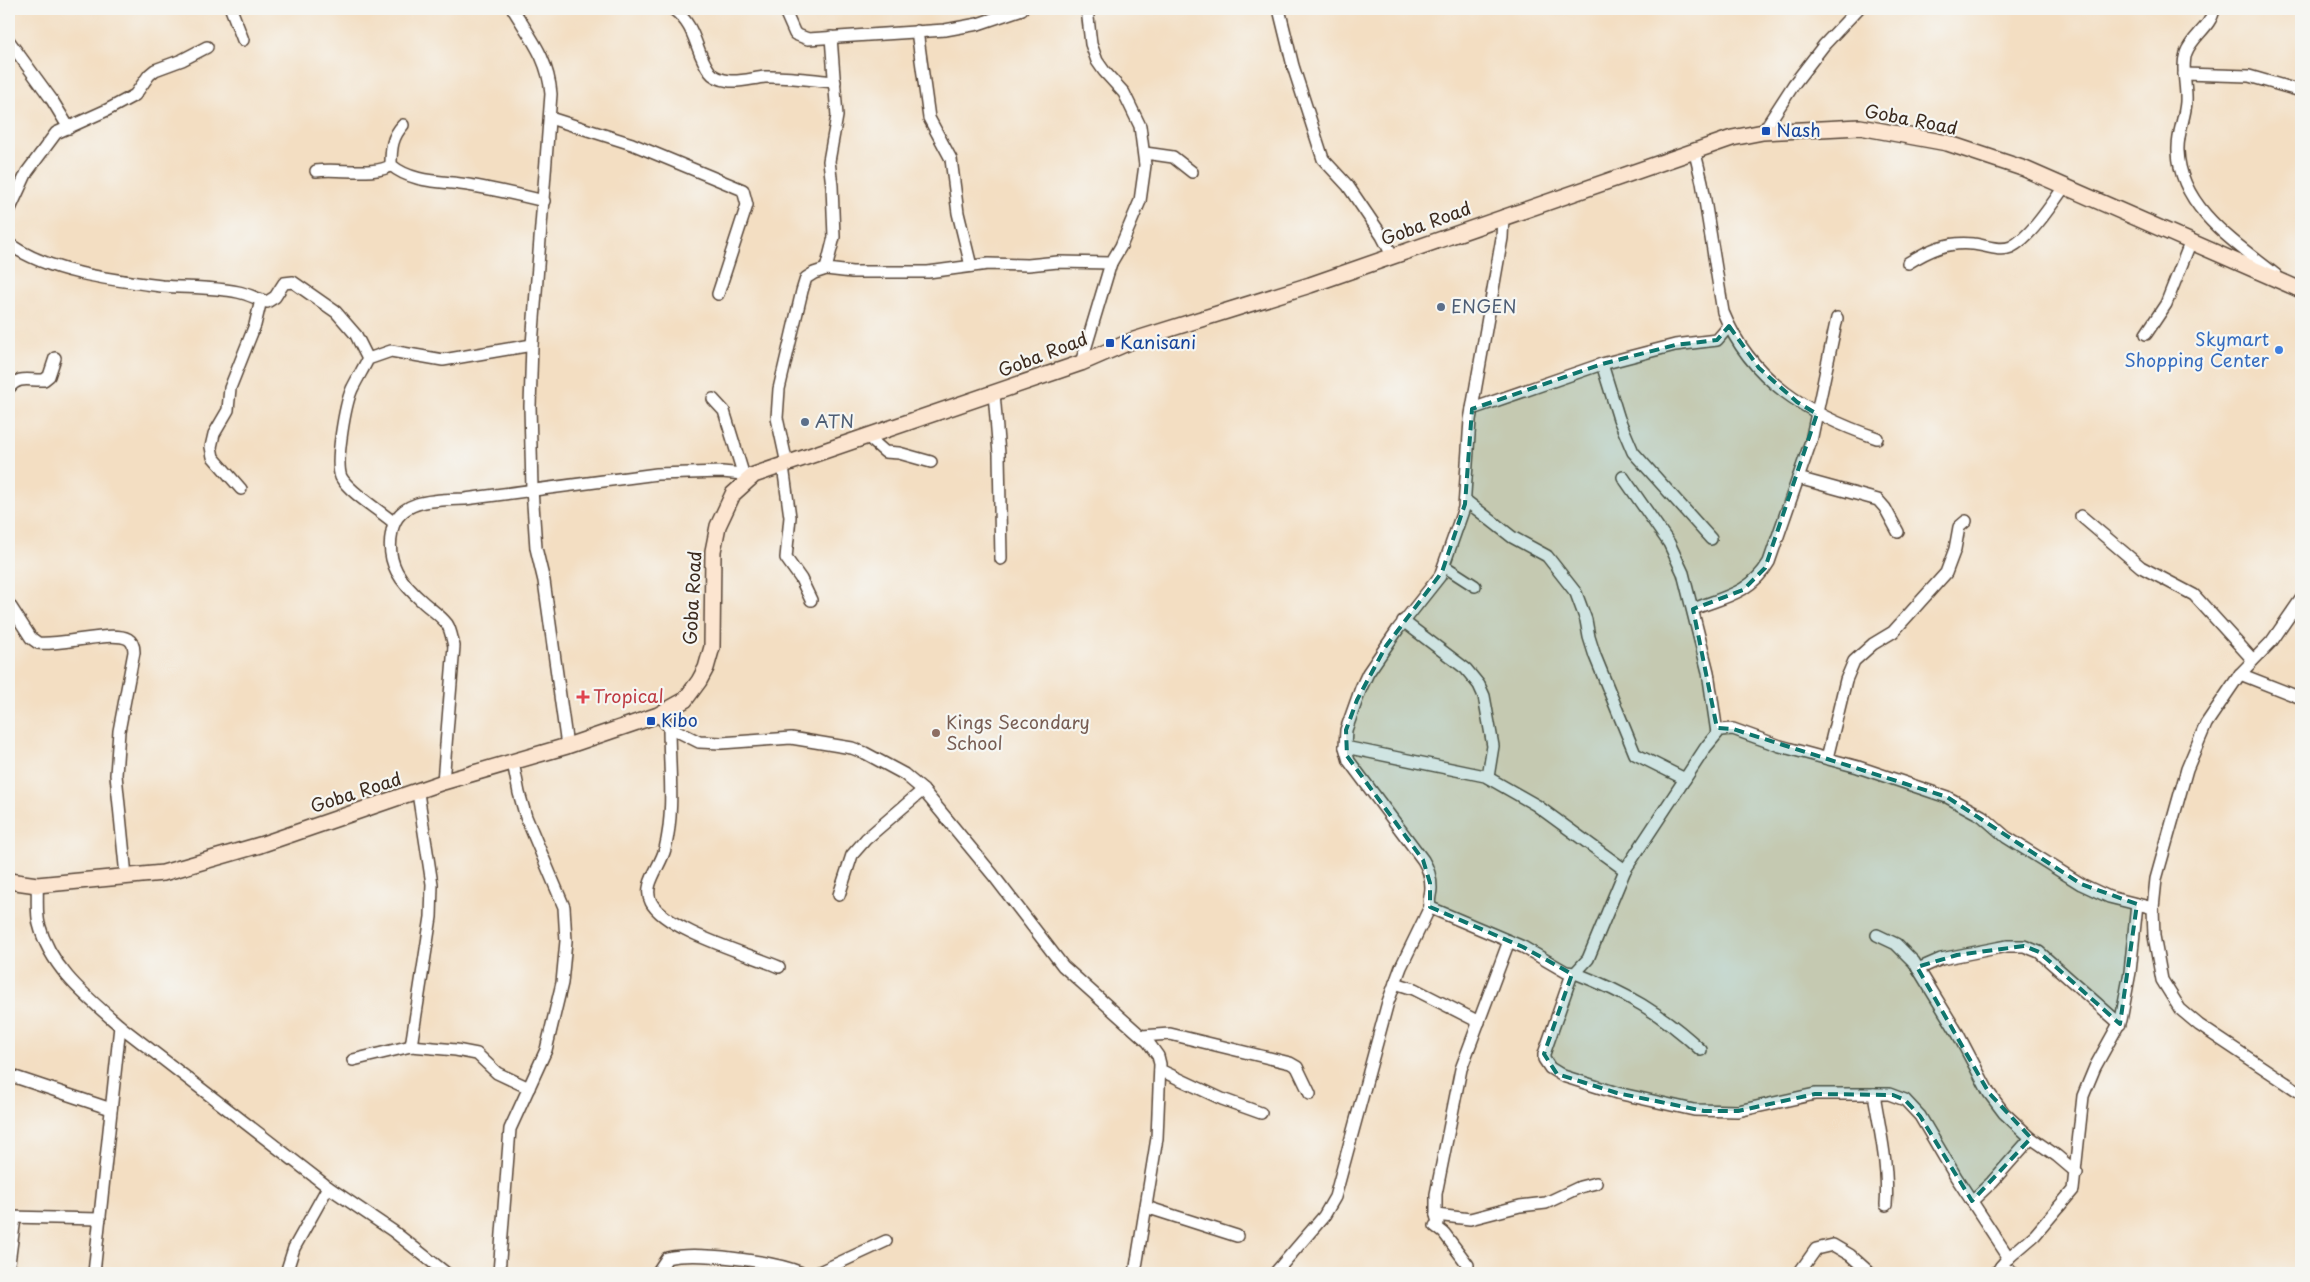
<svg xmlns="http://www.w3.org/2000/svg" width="2310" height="1282" viewBox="0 0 2310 1282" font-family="'Playpen Sans',sans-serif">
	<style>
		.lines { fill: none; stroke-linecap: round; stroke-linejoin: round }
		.street-casing { stroke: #574537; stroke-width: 14 }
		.secondary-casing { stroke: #574537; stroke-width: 18 }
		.street { stroke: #fff; stroke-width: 11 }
		.secondary { stroke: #fce5d0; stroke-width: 15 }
		.marked { fill: #0f766e; fill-opacity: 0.2; stroke: #0f766e; stroke-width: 4; stroke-dasharray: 10 6; stroke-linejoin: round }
		.transit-dot { fill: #1a4fb4; stroke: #f6f6f2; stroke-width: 2 }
		.service-dot { fill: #5c6f8a; stroke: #f6f6f2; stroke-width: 2 }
		.shop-dot { fill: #3f7fe0; stroke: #f6f6f2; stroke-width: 2 }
		.health-dot { fill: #e0444e; stroke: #f6f6f2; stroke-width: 2 }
		.education-dot { fill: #8d6e63; stroke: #f6f6f2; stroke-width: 2 }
		.labels { text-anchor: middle; stroke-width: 4.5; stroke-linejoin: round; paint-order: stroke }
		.street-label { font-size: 18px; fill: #3b2a1e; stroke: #f6f6f2 }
		.transit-label { font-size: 18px; fill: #164399; stroke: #f6f6f2; text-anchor: start }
		.service-label { font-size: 18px; fill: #4e5e75; stroke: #f6f6f2; text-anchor: start }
		.shop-label { font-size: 18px; fill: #366cbe; stroke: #f6f6f2; text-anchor: end }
		.health-label { font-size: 18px; fill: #be3a42; stroke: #f6f6f2; text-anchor: start }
		.education-label { font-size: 18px; fill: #785e54; stroke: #f6f6f2; text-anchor: start }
	</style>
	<rect width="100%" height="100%" fill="#f6f6f2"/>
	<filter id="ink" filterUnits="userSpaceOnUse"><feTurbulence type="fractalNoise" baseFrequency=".02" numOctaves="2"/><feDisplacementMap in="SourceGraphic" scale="10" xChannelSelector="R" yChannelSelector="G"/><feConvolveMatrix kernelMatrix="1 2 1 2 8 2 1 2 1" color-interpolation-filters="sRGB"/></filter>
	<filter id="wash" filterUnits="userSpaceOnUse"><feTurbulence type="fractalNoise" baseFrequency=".0096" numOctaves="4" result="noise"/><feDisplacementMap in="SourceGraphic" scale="20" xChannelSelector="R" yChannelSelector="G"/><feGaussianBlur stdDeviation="1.12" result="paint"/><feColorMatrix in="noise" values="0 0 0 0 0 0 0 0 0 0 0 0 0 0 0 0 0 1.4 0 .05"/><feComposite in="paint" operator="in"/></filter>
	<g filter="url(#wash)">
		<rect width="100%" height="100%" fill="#f3dec2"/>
	</g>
	<g filter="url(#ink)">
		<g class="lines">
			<g class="street-casing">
				<g id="street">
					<path d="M231 9 243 40"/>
					<path d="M513 9C531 39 548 58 551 94L532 345 530 406 532 489 536 548 544 581 567 746"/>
					<path d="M673 9C698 27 694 51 710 72 714 78 723 80 730 81 742 82 754 78 765 77 788 76 812 80 835 82"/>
					<path d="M784 9 795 34 808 39 945 30 978 24 1022 9"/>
					<path d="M1279 9 1293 66 1323 159 1348 186 1382 236 1393 257"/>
					<path d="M2214 9C2211 27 2192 36 2186 53 2181 68 2187 86 2186 102 2185 118 2177 134 2178 151 2180 208 2236 243 2276 275"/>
					<path d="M917 31 929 118 951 159 958 213 971 266"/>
					<path d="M9 41 52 100 69 128"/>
					<path d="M2184 74 2249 76 2301 91"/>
					<path d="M550 118 632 144 743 190 747 205 718 294"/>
					<path d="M403 125C392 137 391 148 391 165 412 183 442 181 468 185 494 189 519 195 544 201"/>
					<path d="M1763 132 1794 84 1824 45 1858 9"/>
					<path d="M1145 153 1173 157 1192 172"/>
					<path d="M1695 153 1702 182 1723 312C1751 381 1809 415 1877 438"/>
					<path d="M316 171C336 168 378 176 391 165"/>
					<path d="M9 211 27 172 56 133 107 110 135 95 149 75 155 70 182 60 207 47"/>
					<path d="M1503 216 1502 238 1470 420 1464 508 1440 576 1398 629 1368 673 1361 688 1346 730 1345 747 1349 761 1423 860C1428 868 1431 878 1431 888 1431 896 1427 901 1431 908L1523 947 1566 972 1575 973 1588 959 1625 870 1706 747 1720 730 1733 729 1780 746 1858 767 1947 797 1982 816 2006 837 2081 884 2109 897 2153 908"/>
					<path d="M9 244C50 273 112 280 162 286 187 288 213 287 238 292 248 294 257 299 267 302L275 297 284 283 293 282 336 312 356 335 368 359"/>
					<path d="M1908 263C1929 250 1948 241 1973 244 1985 245 1999 252 2011 247 2030 238 2052 204 2064 187"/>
					<path d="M826 269 834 237 832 186 829 161 837 116 831 37"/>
					<path d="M2146 334 2166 304 2191 241"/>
					<path d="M1081 363 1111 263 1121 246 1140 201 1145 165 1140 126 1124 93 1104 71 1097 61 1091 44 1087 9"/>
					<path d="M1602 364 1619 419 1633 452 1711 539"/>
					<path d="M9 388C19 375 29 381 44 380L49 376 55 358"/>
					<path d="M994 393 999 454 1001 559"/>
					<path d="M713 399 724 411 743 473"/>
					<path d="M1472 409 1602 364 1675 345 1717 340 1729 326"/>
					<path d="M868 437 885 452 899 453 931 462"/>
					<path d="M787 464 777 418 779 389 802 291 806 278 814 273 826 269 852 272H928L988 264 1028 265 1058 262 1111 263"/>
					<path d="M783 466 790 517 786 558 801 579 811 600"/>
					<path d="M1623 477 1669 543 1683 573 1708 672 1717 733"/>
					<path d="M1798 478 1878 500 1885 508 1898 532"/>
					<path d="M241 489 213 457 211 447 214 434 228 410 230 388 255 325 261 300"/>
					<path d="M1465 500 1512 537 1547 556 1576 593 1586 620 1589 637 1595 656 1635 754 1685 779"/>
					<path d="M2081 516 2141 567 2194 595 2253 660"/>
					<path d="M393 522C380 511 348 491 341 477 335 462 345 405 352 389 357 379 363 369 368 359L391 351 443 360 532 345"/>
					<path d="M1444 566 1475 586"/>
					<path d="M2301 599 2272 641 2240 674 2206 724 2187 769 2156 879 2153 908 2154 936 2162 980 2180 1009 2199 1025 2301 1093"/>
					<path d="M9 604 31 638 38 643C59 646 112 630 128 639 133 642 134 647 134 652L119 731 116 775 126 876"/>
					<path d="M1693 609C1724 597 1751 593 1769 562L1811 441 1837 318"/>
					<path d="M1403 621 1466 669 1479 685 1484 696 1493 746 1488 777"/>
					<path d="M2240 674 2301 698"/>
					<path d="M658 715 669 727 699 742 721 743 791 738 852 748 865 753 904 774 923 790 993 875 1063 966 1148 1042 1158 1056 1160 1064 1157 1138 1135 1273"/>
					<path d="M669 727C669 767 675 810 665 849 661 866 642 885 651 902 665 930 749 954 779 967"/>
					<path d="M1345 747 1485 776 1536 805 1625 870"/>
					<path d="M1827 758 1846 680 1854 661 1873 644 1893 632 1946 573 1955 549 1959 527 1966 521"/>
					<path d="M443 782 454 646C452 639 451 630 447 624 441 616 432 610 424 603 401 583 385 563 392 531 398 498 438 500 465 499L657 474 722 472 754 475"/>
					<path d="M37 885C38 897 36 912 39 924 50 968 87 997 120 1026L328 1187 393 1231 446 1273"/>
					<path d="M839 895 852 855 866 839 923 790"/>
					<path d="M1877 935 1896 944 1914 962 1958 1034 1989 1093 2004 1113 2031 1138 2057 1156 2077 1173"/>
					<path d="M1918 969 1941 959 2007 946H2024L2039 952 2120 1024"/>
					<path d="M1575 973C1626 993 1660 1012 1701 1050"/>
					<path d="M1572 974 1544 1054V1059L1550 1068 1563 1076 1617 1093 1694 1110 1738 1111 1815 1094H1889L1905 1100 1920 1116 1956 1177 2009 1258"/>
					<path d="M1395 983 1414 989 1479 1022"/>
					<path d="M1142 1036 1170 1034 1290 1063 1297 1067 1310 1094"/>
					<path d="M411 1046 431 917 432 884 418 793"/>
					<path d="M353 1060 411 1046 456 1050 477 1054 497 1073 529 1088"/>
					<path d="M1160 1070 1222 1099 1261 1113"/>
					<path d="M9 1075 111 1109"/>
					<path d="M1874 1094C1880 1131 1889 1168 1886 1205"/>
					<path d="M1972 1201 1992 1182 2031 1138"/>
					<path d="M1146 1207 1237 1236"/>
					<path d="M1436 1215 1470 1219 1520 1206 1546 1203 1580 1187 1596 1183"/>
					<path d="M9 1217 100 1219"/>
					<path d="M9 1263 15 1218"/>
					<path d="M1468 1265 1444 1233 1435 1226 1438 1223 1436 1215V1194L1461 1069 1509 941"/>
					<path d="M2001 1266 2013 1273"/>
					<path d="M94 1273 120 1026"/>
					<path d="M286 1273 294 1248 328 1187"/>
					<path d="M499 1273 510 1129 546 1050 562 983 566 941 564 907 526 817 519 793 513 762"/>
					<path d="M657 1273 667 1258C696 1251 774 1261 802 1273"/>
					<path d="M817 1273 886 1241"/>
					<path d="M1275 1273 1324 1216 1335 1197 1388 1002 1401 967 1430 907"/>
					<path d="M1799 1273 1816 1249 1833 1245 1850 1255 1870 1273"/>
					<path d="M1996 1273 2006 1260 2035 1235 2073 1190 2083 1096 2095 1067 2121 1020 2130 972 2137 904"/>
				</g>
			</g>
			<g class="secondary-casing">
				<path id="secondary" d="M9 881 37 885 163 873 260 845 443 782 567 746 658 715 685 700 699 681 706 668 712 647 713 551 718 526 733 494 754 475 1081 363 1134 340 1310 285 1732 138 1763 132 1860 127 1947 143 2025 169 2301 290"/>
			</g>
			<use href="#street" class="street"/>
			<use href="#secondary" class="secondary"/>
		</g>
	</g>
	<path class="marked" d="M1729 326 1759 368 1797 402 1817 414 1765 568 1743 590 1693 609 1717 728 1733 729 1947 797 2081 884 2137 904 2120 1024 2039 952 2024 946 1957 955 1917 967 1989 1093 2031 1138 1972 1201 1920 1116 1905 1100 1893 1095 1815 1094 1738 1111H1704L1617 1093 1557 1074 1544 1054 1572 974 1523 947 1430 907V883L1423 860 1347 756 1346 730 1357 700 1386 646 1442 572 1465 504 1472 409 1602 364 1675 345 1717 340Z"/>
	<g class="transit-dot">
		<rect x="1761" y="126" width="10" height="10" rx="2.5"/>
		<rect x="1105" y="338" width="10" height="10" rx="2.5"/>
		<rect x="646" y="716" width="10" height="10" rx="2.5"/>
	</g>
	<g class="service-dot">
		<circle cx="1441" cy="307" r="5"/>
		<circle cx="805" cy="422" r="5"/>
	</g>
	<circle class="shop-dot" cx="2279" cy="350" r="5"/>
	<path class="health-dot" d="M580.5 689.5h5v5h5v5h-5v5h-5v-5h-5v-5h5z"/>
	<circle class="education-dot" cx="936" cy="733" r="5"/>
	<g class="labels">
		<g class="street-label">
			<text transform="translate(1911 120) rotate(11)" y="6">Goba Road</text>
			<text transform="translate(1426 224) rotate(-20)" y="6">Goba Road</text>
			<text transform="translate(1043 355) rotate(-21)" y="6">Goba Road</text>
			<text transform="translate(693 598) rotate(-87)" y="6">Goba Road</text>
			<text transform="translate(356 793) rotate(-18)" y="6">Goba Road</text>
		</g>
		<g class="transit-label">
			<text x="1776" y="137">Nash</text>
			<text x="1120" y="349">Kanisani</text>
			<text x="661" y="727">Kibo</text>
		</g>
		<g class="service-label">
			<text x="1451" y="313">ENGEN</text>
			<text x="815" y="428">ATN</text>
		</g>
		<g class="shop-label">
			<text x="2269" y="346">Skymart<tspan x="2269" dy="21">Shopping Center</tspan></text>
		</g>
		<g class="health-label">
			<text x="593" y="703">Tropical</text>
		</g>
		<g class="education-label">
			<text x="946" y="729">Kings Secondary<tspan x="946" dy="21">School</tspan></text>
		</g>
	</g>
	<rect width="2310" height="1282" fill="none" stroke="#f6f6f2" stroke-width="30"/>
</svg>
